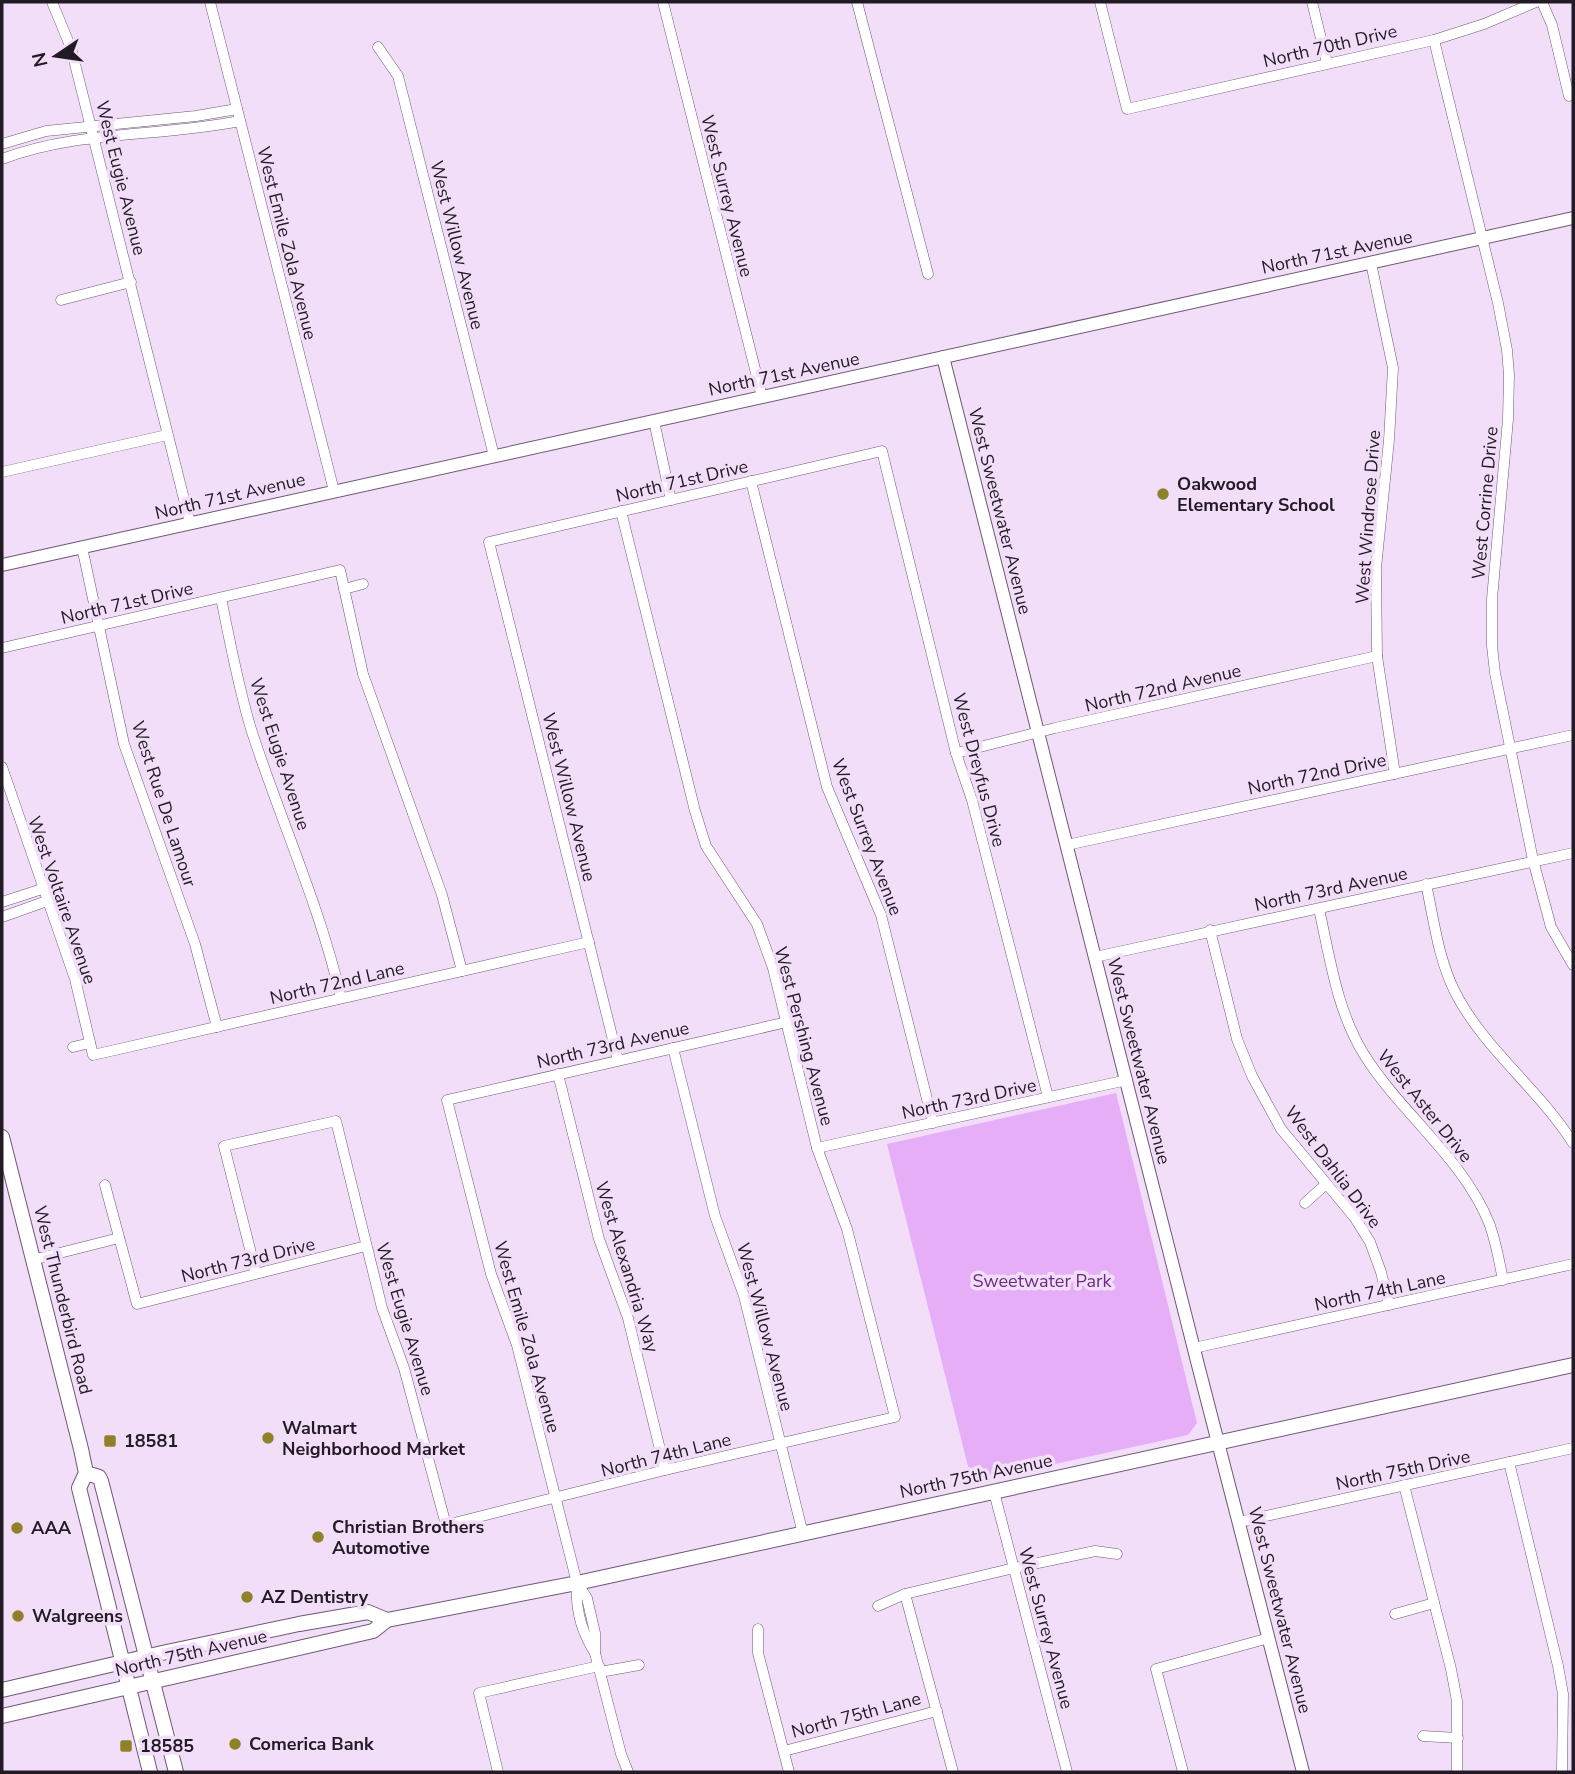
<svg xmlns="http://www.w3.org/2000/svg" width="1575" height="1774" viewBox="0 0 1575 1774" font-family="'Nunito Sans',sans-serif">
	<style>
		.green { fill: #e5aef7 }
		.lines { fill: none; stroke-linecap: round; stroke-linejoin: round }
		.minor-casing { stroke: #6c5972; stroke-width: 11 }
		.tertiary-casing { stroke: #6c5972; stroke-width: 14 }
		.secondary-casing { stroke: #6c5972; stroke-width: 16 }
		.minor { stroke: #fff; stroke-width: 10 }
		.tertiary { stroke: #fff; stroke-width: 12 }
		.secondary { stroke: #fff; stroke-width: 14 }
		.poi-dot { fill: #8e8128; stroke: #f3defa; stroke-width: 2.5 }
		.labels { text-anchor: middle; stroke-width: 7; stroke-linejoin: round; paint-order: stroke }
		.street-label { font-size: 18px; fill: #221b25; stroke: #f3defa }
		.poi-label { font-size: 18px; font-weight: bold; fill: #221b25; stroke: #f3defa; text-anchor: start }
		.park-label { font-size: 18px; fill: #6c2980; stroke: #f3defa }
	</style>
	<rect width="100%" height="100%" fill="#f3defa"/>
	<path class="green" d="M1116 1093 1197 1423 1188 1435 972 1482 887 1144Z"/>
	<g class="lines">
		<g class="minor-casing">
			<g id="minor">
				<path d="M52 2 71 48 190 523"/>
				<path d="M210 2 334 491"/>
				<path d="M663 2 762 397"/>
				<path d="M857 2 928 274"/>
				<path d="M1100 2 1127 109 1434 40 1484 24 1536 2"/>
				<path d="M1312 2 1327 63"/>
				<path d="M1542 2 1552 25 1569 96 1573 95"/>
				<path d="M1434 40 1498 303 1507 350 1509 375 1508 419 1492 599V646L1495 673 1533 860 1551 927 1573 965"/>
				<path d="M378 47 398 76 494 456"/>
				<path d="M2 144 46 131 196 116 237 109"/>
				<path d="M2 159C78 130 161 137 240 121"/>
				<path d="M1371 263 1393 368 1389 440 1376 568 1377 656 1395 774"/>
				<path d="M61 300 131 282"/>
				<path d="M654 421 671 500"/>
				<path d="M2 472 167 435"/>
				<path d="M751 481 827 787 881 915 933 1123"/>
				<path d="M82 547 124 744 195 944 217 1027"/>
				<path d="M344 589 363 584"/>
				<path d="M221 598C230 642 238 686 251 729 280 819 320 906 341 998"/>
				<path d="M2 648 340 570 363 674 442 895 462 971"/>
				<path d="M956 753 1055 728 1377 656"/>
				<path d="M2 767 75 979 93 1055 589 942"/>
				<path d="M1067 845 1573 735"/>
				<path d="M1426 884C1434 920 1438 958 1455 992 1484 1049 1539 1089 1573 1143"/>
				<path d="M2 902 42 889"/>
				<path d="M1319 909C1330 958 1337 1012 1365 1056 1401 1113 1464 1160 1489 1223 1496 1241 1499 1261 1503 1280"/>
				<path d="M2 917 47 901"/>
				<path d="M1210 930 1237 1039 1252 1076 1281 1129 1355 1218 1370 1242 1381 1272 1389 1305"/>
				<path d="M1095 957 1573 853"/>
				<path d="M73 1047 90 1043"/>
				<path d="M673 1048 715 1216 744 1296 803 1534"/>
				<path d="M618 1060 489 542 882 451 956 753 972 800 1048 1097"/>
				<path d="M558 1074 599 1239 628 1318 665 1470"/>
				<path d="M817 1148 1127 1080"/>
				<path d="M105 1185 137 1304 366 1246"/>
				<path d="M1305 1203 1325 1185"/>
				<path d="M32 1260 119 1238"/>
				<path d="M256 1273 224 1146 336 1121 382 1308 404 1368 446 1525 665 1470 895 1417 847 1229 817 1148 773 968 757 924 706 846 695 811 621 511"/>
				<path d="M1194 1348 1573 1264"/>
				<path d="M1509 1462 1558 1666 1563 1694 1562 1772"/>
				<path d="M1404 1485 1451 1669 1457 1701V1772"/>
				<path d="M994 1492 1067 1772"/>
				<path d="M1239 1522 1573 1448"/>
				<path d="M577 1583 587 1598 595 1633V1653L621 1754 628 1772"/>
				<path d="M905 1594 953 1772"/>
				<path d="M878 1606 905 1594 1014 1568 1095 1551 1117 1554"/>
				<path d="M1395 1614 1434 1603"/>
				<path d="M758 1629V1653L789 1772"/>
				<path d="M595 1653C581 1631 575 1609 577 1583L517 1345 491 1274 447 1100 787 1022"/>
				<path d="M600 1672 639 1665"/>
				<path d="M1423 1736 1458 1738"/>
				<path d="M784 1751 937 1711"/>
				<path d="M498 1772 479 1693 599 1666"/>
				<path d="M1183 1772 1156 1669 1269 1638"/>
			</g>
		</g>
		<g class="tertiary-casing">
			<g id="tertiary">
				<path d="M943 357 1198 1365 1303 1772"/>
				<path d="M2 565 1573 218"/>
			</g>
		</g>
		<g class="secondary-casing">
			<g id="secondary">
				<path d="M2 1137 81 1449 86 1473 79 1488 150 1772"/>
				<path d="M86 1473 99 1477 101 1481 176 1772"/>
				<path d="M2 1690 162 1653 299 1624 368 1612 387 1620"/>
				<path d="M2 1716 373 1631 387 1620 577 1583 1573 1365"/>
			</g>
		</g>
		<use href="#minor" class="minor"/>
		<use href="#tertiary" class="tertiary"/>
		<use href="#secondary" class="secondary"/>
	</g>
	<g class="poi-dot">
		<circle cx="1163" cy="494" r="7"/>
		<circle cx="268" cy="1438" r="7"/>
		<rect x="103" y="1434" width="14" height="14" rx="3.5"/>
		<circle cx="17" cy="1528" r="7"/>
		<circle cx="318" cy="1537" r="7"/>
		<circle cx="247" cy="1597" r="7"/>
		<circle cx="18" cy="1616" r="7"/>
		<circle cx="235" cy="1744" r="7"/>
		<rect x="119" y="1739" width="14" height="14" rx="3.5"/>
	</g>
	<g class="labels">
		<g class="street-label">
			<text transform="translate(1330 46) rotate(-13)" y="6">North 70th Drive</text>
			<text transform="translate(121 178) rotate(76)" y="6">West Eugie Avenue</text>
			<text transform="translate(727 196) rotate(76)" y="6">West Surrey Avenue</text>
			<text transform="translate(287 243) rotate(76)" y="6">West Emile Zola Avenue</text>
			<text transform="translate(457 245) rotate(76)" y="6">West Willow Avenue</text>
			<text transform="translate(1337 252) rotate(-12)" y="6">North 71st Avenue</text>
			<text transform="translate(784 374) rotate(-12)" y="6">North 71st Avenue</text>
			<text transform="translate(682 481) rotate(-13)" y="6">North 71st Drive</text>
			<text transform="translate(230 496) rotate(-13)" y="6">North 71st Avenue</text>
			<text transform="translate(1485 503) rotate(-85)" y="6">West Corrine Drive</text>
			<text transform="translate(1000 511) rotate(76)" y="6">West Sweetwater Avenue</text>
			<text transform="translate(1368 517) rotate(-86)" y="6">West Windrose Drive</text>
			<text transform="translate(127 603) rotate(-13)" y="6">North 71st Drive</text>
			<text transform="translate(1163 688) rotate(-13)" y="6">North 72nd Avenue</text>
			<text transform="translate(280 754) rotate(72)" y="6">West Eugie Avenue</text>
			<text transform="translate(979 770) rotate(75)" y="6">West Dreyfus Drive</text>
			<text transform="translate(1317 774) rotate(-12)" y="6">North 72nd Drive</text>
			<text transform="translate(569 797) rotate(76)" y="6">West Willow Avenue</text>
			<text transform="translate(164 804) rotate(72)" y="6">West Rue De Lamour</text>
			<text transform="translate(867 837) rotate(69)" y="6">West Surrey Avenue</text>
			<text transform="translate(1331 889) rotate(-12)" y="6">North 73rd Avenue</text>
			<text transform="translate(62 900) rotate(71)" y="6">West Voltaire Avenue</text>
			<text transform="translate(337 983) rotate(-13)" y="6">North 72nd Lane</text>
			<text transform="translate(804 1036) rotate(75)" y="6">West Pershing Avenue</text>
			<text transform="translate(613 1045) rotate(-13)" y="6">North 73rd Avenue</text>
			<text transform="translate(1139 1061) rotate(76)" y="6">West Sweetwater Avenue</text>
			<text transform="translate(969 1099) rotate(-12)" y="6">North 73rd Drive</text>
			<text transform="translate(1425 1106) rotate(51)" y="6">West Aster Drive</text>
			<text transform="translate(1333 1167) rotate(53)" y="6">West Dahlia Drive</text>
			<text transform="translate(248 1260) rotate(-14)" y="6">North 73rd Drive</text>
			<text transform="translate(627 1267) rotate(73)" y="6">West Alexandria Way</text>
			<text transform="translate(1380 1291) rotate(-12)" y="6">North 74th Lane</text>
			<text transform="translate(63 1300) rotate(76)" y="6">West Thunderbird Road</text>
			<text transform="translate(405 1319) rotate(73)" y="6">West Eugie Avenue</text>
			<text transform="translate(765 1327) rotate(75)" y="6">West Willow Avenue</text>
			<text transform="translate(527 1337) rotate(74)" y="6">West Emile Zola Avenue</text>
			<text transform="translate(666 1455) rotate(-14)" y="6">North 74th Lane</text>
			<text transform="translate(1403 1470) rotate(-12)" y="6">North 75th Drive</text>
			<text transform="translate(976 1476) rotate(-12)" y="6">North 75th Avenue</text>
			<text transform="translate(1280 1610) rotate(76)" y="6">West Sweetwater Avenue</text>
			<text transform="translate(1046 1628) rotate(75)" y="6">West Surrey Avenue</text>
			<text transform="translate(191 1653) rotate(-13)" y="6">North 75th Avenue</text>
			<text transform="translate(856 1715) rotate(-15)" y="6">North 75th Lane</text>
		</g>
		<g class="poi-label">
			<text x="1177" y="490">Oakwood<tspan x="1177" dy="21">Elementary School</tspan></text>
			<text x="282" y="1434">Walmart<tspan x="282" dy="21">Neighborhood Market</tspan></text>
			<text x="124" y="1447">18581</text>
			<text x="332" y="1533">Christian Brothers<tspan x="332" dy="21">Automotive</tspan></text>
			<text x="31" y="1534">AAA</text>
			<text x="261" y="1603">AZ Dentistry</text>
			<text x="32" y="1622">Walgreens</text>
			<text x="249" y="1750">Comerica Bank</text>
			<text x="140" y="1752">18585</text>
		</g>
		<g class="park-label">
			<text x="1042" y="1287">Sweetwater Park</text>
		</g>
	</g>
	<rect width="1575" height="1774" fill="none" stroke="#221b25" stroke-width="7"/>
	<g transform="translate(56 56) rotate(257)" stroke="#f3defa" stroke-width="5" paint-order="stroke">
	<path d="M0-5L12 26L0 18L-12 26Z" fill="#221b25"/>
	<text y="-10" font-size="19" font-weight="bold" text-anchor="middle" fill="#221b25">N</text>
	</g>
</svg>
